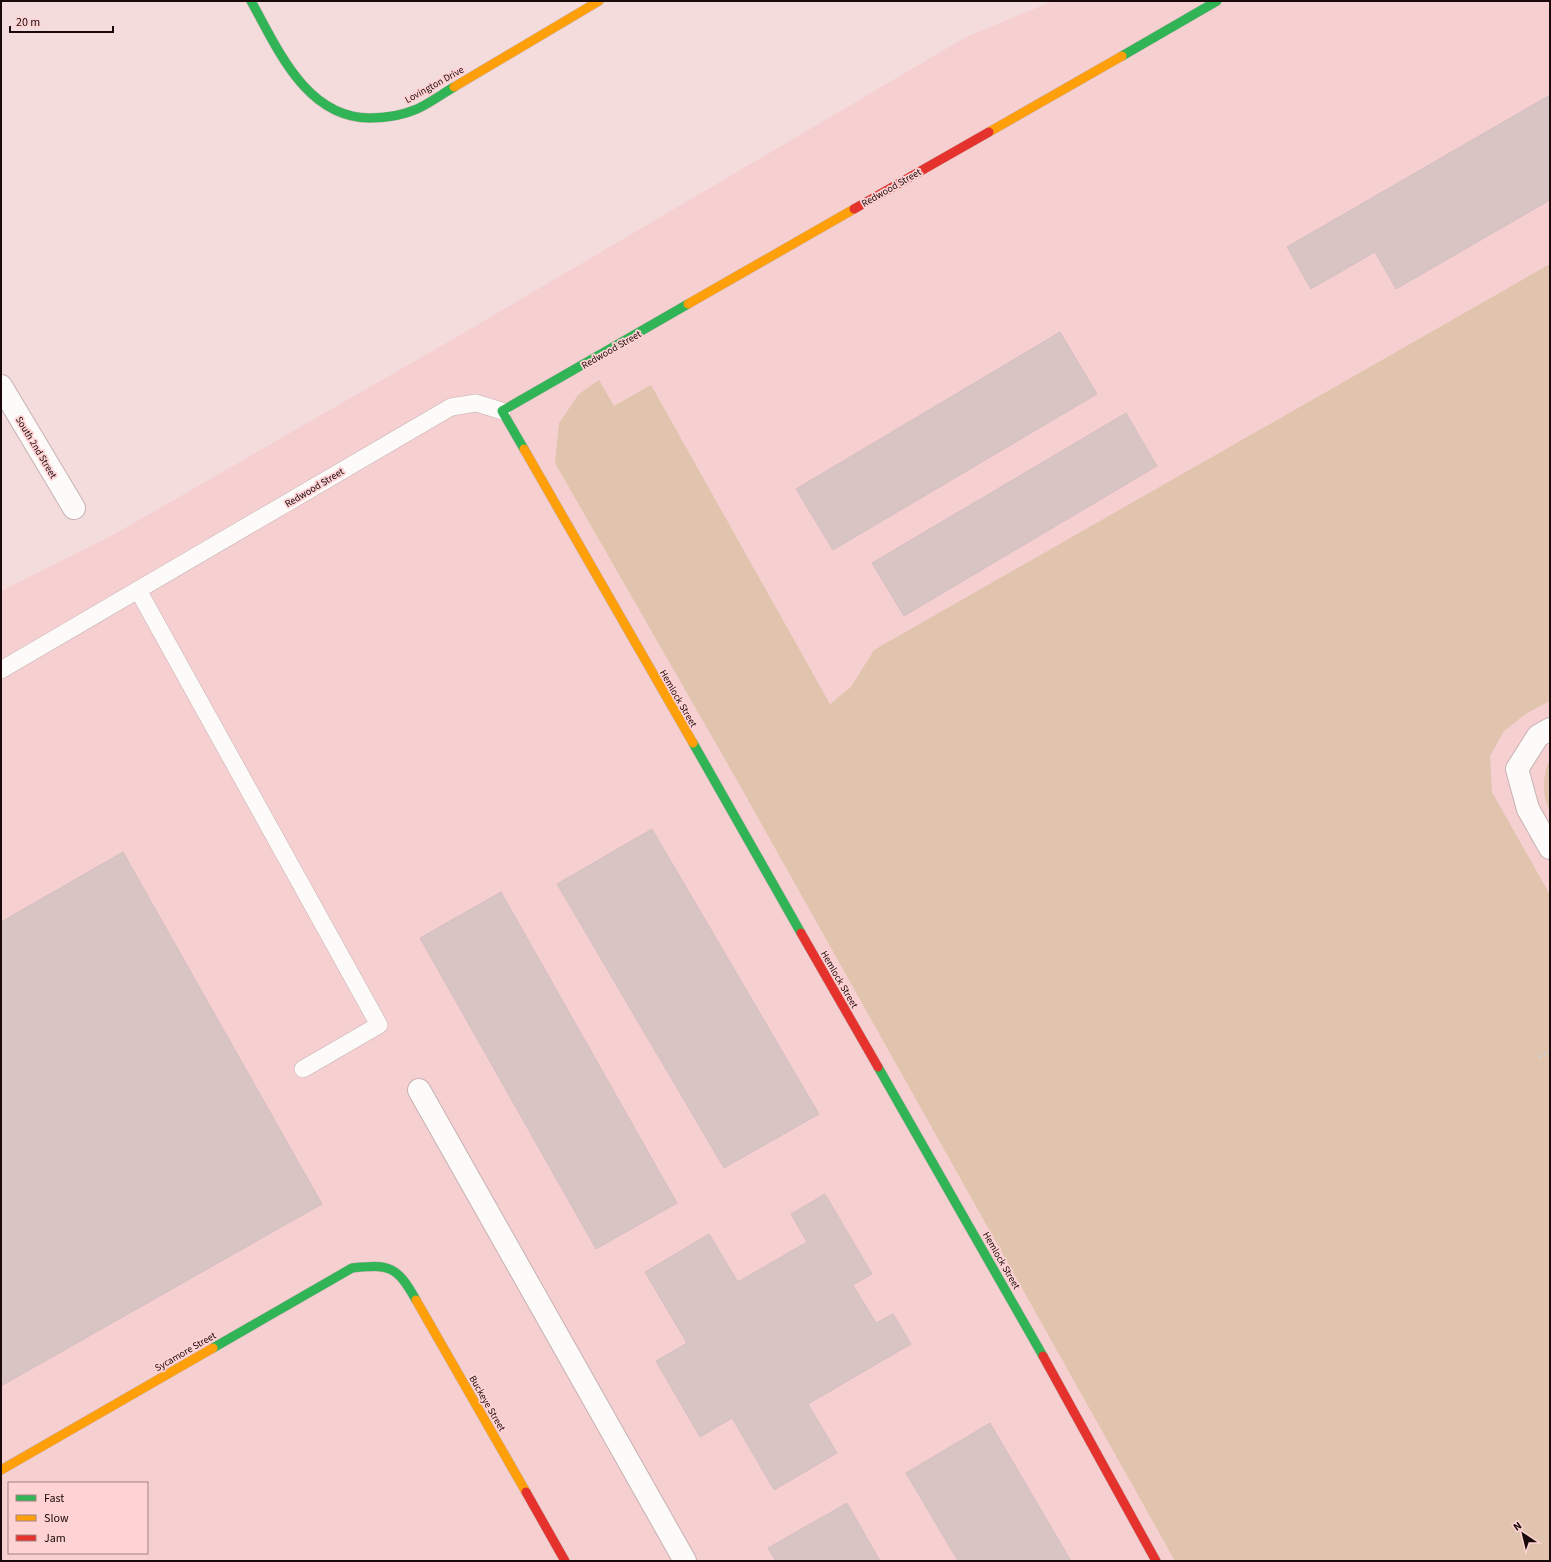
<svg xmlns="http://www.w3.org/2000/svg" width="1551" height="1562" viewBox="0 0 1551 1562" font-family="'Source Sans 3',sans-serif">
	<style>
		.built { fill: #f6cfd1; fill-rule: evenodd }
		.green { fill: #e0c4ad }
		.building { fill: #d9c4c4; stroke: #d4bfc0 }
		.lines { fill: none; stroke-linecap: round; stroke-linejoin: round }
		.lane-casing { stroke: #c7b2b3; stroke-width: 18 }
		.street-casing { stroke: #c7b2b3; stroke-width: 24 }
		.fast-casing { stroke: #c7b2b3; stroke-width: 10 }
		.slow-casing { stroke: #c7b2b3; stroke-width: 10 }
		.jam-casing { stroke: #c7b2b3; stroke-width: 10 }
		.path { stroke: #d5cece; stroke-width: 2.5; stroke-dasharray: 3 2; stroke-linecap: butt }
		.lane { stroke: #fdfafa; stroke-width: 17 }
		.street { stroke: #fdfafa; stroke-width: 22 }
		.fast { stroke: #30b455; stroke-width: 9 }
		.slow { stroke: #ff9f0a; stroke-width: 9 }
		.jam { stroke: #e5322d; stroke-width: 9 }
		.labels { text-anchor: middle; stroke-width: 3.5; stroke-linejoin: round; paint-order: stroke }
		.street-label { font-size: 10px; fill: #1a090a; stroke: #ffd2d4 }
	</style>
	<rect width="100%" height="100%" fill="#f4dcdd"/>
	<path class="built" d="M1053 1H1550V1561H1V591L113 535 472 328 966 37ZM9 1483H147V1553H9Z"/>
	<g class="green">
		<path d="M1550 264V701L1527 713 1504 731 1490 756 1492 792 1550 895V1561H1175L734 775 555 463 559 423 579 394 599 380 614 406 651 385 830 704 851 687 874 650Z"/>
		<path d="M1550 758V811C1541 795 1543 774 1550 758Z"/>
	</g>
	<g class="building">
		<path d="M1550 95V200L1396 289 1375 252 1311 289 1287 247Z"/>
		<path d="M1060 332 1097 394 833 550 796 489Z"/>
		<path d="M1126 413 1157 466 904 616 872 563Z"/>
		<path d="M652 829 819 1114 724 1168 557 884Z"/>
		<path d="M123 852 322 1204 1 1386V922Z"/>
		<path d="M501 892 677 1203 596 1249 420 938Z"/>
		<path d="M825 1194 872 1274 853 1285 876 1323 893 1314 911 1344 808 1404 837 1453 774 1490 732 1418 700 1437 656 1361 687 1343 645 1272 709 1234 738 1282 807 1242 791 1214Z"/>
		<path d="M990 1423 1071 1561H958L906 1473Z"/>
		<path d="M847 1503 880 1561H776L768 1548Z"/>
	</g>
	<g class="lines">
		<g class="lane-casing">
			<g id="lane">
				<path d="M138 590 379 1025 303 1069"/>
				<path d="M1 670 451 407 476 403 502 411"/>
			</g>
		</g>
		<g class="street-casing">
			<g id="street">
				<path d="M1 386 74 508"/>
				<path d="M1550 729 1538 736 1517 769 1528 809 1550 848"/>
				<path d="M419 1090 685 1561"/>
			</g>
		</g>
		<g class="fast-casing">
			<g id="fast">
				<path d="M251 1C278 49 306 118 370 118 385 118 403 115 417 109 430 103 442 94 454 87"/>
				<path d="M1122 56 1217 1"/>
				<path d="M524 449 502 411 688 304"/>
				<path d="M693 743 801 933"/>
				<path d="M878 1067 1043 1356"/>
				<path d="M213 1348 352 1268C390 1264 397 1266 416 1300"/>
			</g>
		</g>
		<g class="slow-casing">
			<g id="slow">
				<path d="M454 87 599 1"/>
				<path d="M989 132 1122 56"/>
				<path d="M688 304 854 209"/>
				<path d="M524 449 693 743"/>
				<path d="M416 1300 526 1492"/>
				<path d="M1 1470 213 1348"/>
			</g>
		</g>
		<g class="jam-casing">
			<g id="jam">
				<path d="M854 209 989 132"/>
				<path d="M801 933 878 1067"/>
				<path d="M1043 1356 1156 1561"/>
				<path d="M526 1492 565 1561"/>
			</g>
		</g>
		<path class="path" d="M1539 1057 1550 1051"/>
		<use href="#lane" class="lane"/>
		<use href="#street" class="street"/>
		<use href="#fast" class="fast"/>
		<use href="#slow" class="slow"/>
		<use href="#jam" class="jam"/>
	</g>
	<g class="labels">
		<g class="street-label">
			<text transform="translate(434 84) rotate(-29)" y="4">Lovington Drive</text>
			<text transform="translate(891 187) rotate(-30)" y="4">Redwood Street</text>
			<text transform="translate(611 349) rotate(-30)" y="4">Redwood Street</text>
			<text transform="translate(37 447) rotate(59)" y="4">South 2nd Street</text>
			<text transform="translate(314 487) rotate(-31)" y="4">Redwood Street</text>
			<text transform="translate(679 698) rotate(60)" y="4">Hemlock Street</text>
			<text transform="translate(840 979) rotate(60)" y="4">Hemlock Street</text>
			<text transform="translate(1002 1260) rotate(60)" y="4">Hemlock Street</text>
			<text transform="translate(185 1351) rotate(-30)" y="4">Sycamore Street</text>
			<text transform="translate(488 1403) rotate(60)" y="4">Buckeye Street</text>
		</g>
	</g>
	<rect width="1551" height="1562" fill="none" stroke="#1a090a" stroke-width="4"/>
	<rect x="8" y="1482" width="140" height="72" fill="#ffd2d4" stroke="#a38283"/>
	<rect x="16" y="1495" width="20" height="6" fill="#30b455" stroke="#a38283"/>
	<text x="44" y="1502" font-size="12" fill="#1a090a">Fast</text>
	<rect x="16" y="1515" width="20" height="6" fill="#ff9f0a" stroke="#a38283"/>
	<text x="44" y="1522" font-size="12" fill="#1a090a">Slow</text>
	<rect x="16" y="1535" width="20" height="6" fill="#e5322d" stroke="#a38283"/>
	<text x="44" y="1542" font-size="12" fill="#1a090a">Jam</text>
	<g transform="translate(1523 1534) rotate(325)" stroke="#ffd2d4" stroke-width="3" paint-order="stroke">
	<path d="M0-3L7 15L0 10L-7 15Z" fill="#1a090a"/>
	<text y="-6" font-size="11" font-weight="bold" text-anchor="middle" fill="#1a090a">N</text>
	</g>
	<path d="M10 26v6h103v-6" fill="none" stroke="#1a090a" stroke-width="2"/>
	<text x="16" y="26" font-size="12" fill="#1a090a" stroke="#ffd2d4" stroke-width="3" paint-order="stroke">20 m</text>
</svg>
